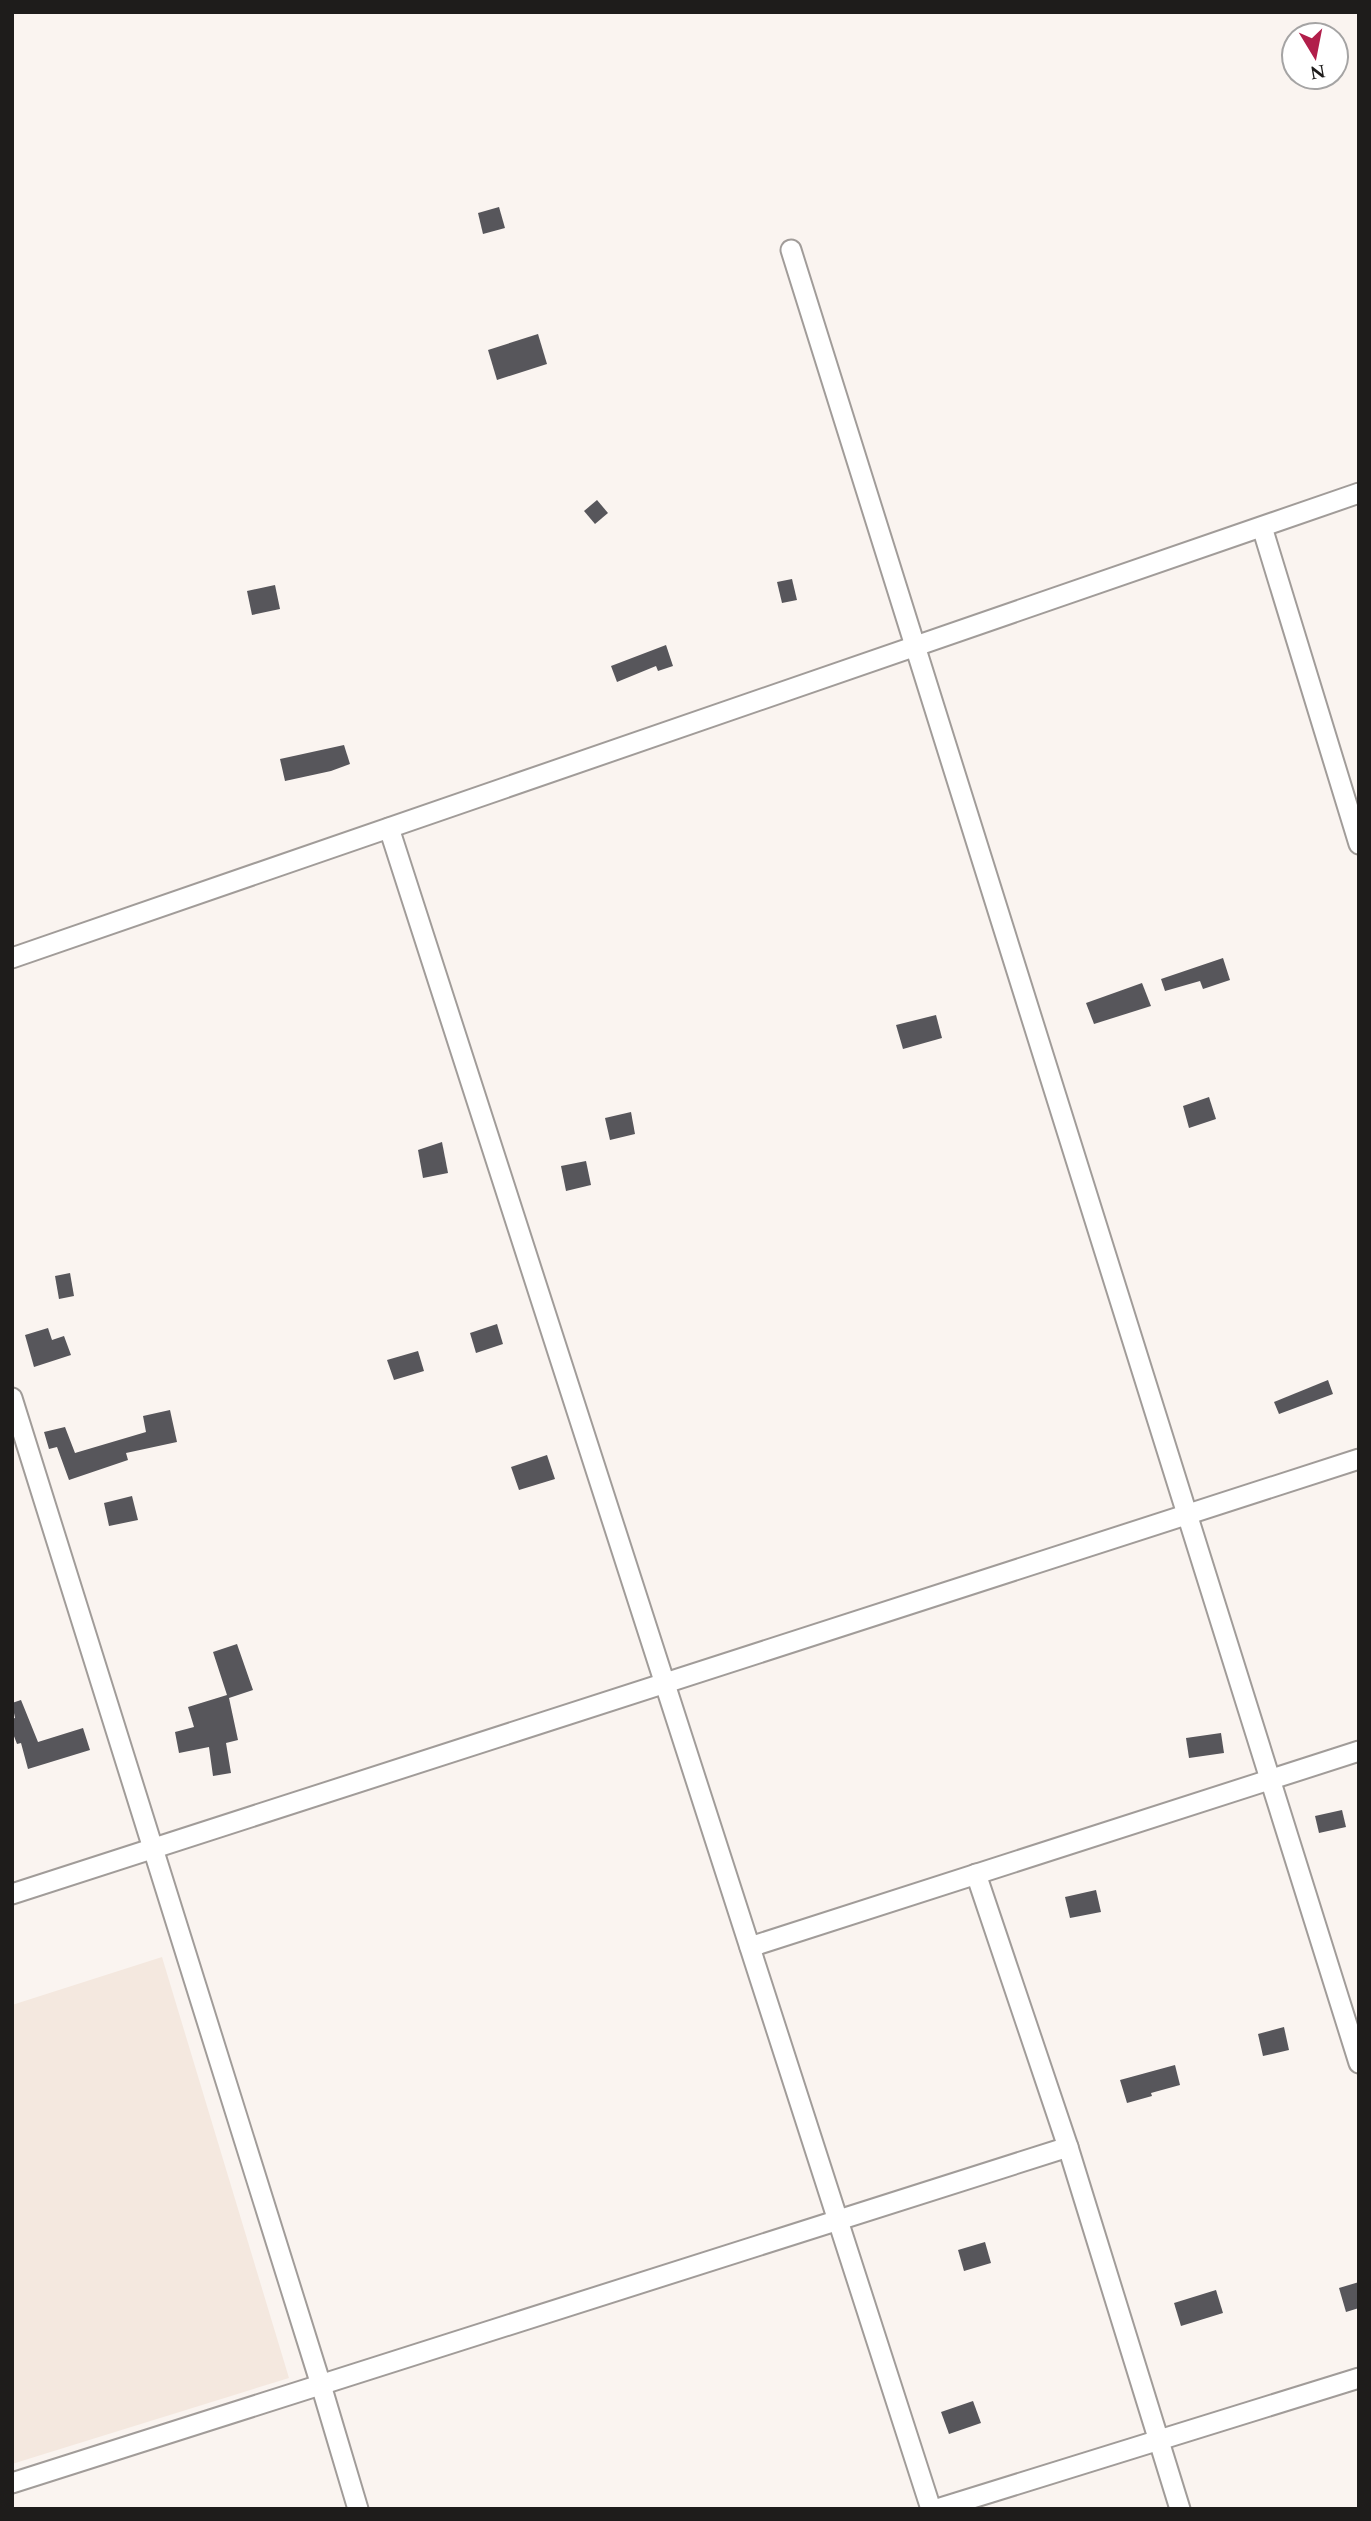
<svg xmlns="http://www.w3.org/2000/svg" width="1371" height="2521" viewBox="0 0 1371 2521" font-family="Spectral,serif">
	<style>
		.built { fill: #f4e8df }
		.building { fill: #57565b }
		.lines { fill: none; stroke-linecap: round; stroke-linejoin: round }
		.minor-casing { stroke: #a19c99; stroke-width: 23 }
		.minor { stroke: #fff; stroke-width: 19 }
	</style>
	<rect width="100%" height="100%" fill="#faf4f0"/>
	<path class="built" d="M162 1957 289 2378 12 2464V2005Z"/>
	<g class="building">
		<path d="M499 207 505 228 483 234 478 213Z"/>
		<path d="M538 334 547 364 497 380 488 350Z"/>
		<path d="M597 500 608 513 595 524 584 511Z"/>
		<path d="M792 579 797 600 782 603 777 582Z"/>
		<path d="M275 585 280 609 252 615 247 591Z"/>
		<path d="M666 645 673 666 658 671 656 666 617 682 611 666Z"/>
		<path d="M344 745 350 764 331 771 285 781 280 759Z"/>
		<path d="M1223 958 1230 980 1203 989 1200 981 1165 991 1161 979Z"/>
		<path d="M1142 983 1151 1006 1094 1024 1086 1003Z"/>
		<path d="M936 1015 942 1038 903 1049 896 1025Z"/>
		<path d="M1209 1097 1216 1119 1189 1128 1183 1106Z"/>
		<path d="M631 1112 635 1134 610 1140 605 1118Z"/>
		<path d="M442 1142 448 1173 423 1178 418 1150Z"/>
		<path d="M586 1161 591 1185 566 1191 561 1166Z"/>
		<path d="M70 1273 74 1296 59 1299 55 1276Z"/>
		<path d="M497 1324 503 1344 476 1353 470 1333Z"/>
		<path d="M48 1328 52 1340 64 1336 71 1355 34 1367 25 1335Z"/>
		<path d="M418 1351 424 1371 394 1380 387 1360Z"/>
		<path d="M1328 1380 1333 1394 1279 1414 1274 1402Z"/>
		<path d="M170 1410 177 1442 126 1453 128 1460 69 1480 57 1447 49 1449 44 1432 65 1427 75 1453 146 1432 143 1416Z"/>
		<path d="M547 1455 555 1479 519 1490 511 1467Z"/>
		<path d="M132 1496 138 1520 109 1526 104 1503Z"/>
		<path d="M237 1644 253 1690 229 1698 238 1740 226 1743 231 1773 213 1776 209 1747 179 1753 175 1732 194 1727 188 1707 227 1695 213 1652Z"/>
		<path d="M21 1700 38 1742 83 1728 90 1750 28 1769 21 1743 17 1744 12 1731V1719L15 1718 12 1703Z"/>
		<path d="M1221 1733 1224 1753 1189 1758 1186 1738Z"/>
		<path d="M1342 1810 1346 1827 1319 1833 1315 1816Z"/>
		<path d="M1096 1890 1101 1912 1070 1918 1065 1897Z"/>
		<path d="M1284 2027 1289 2050 1263 2056 1258 2034Z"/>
		<path d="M1175 2065 1180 2085 1151 2093 1152 2096 1127 2103 1120 2080Z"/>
		<path d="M985 2242 991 2263 964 2271 958 2250Z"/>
		<path d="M1359 2282V2308L1346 2312 1339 2288Z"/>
		<path d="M1216 2290 1223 2313 1181 2326 1174 2303Z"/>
		<path d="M973 2401 981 2423 949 2434 941 2412Z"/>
	</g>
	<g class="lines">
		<g class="minor-casing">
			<g id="minor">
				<path d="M791 250 1359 2063"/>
				<path d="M1262 527 1359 844"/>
				<path d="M389 828 931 2509"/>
				<path d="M12 958 1359 493"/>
				<path d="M12 1398 321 2385 358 2509"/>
				<path d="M976 1874 1068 2147 1180 2509"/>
				<path d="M12 1894 1359 1459"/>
				<path d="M750 1947 1359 1751"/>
				<path d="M12 2483 1068 2147"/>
				<path d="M937 2509 1359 2378"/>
			</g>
		</g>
		<use href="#minor" class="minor"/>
	</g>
	<rect width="1371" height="2521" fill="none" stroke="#1e1c1b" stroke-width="28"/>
	<g transform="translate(1315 56) rotate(170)"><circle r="33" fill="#ffffff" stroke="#a5a4a4" stroke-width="2"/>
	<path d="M0-5L12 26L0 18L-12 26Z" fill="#b11e4a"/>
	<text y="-10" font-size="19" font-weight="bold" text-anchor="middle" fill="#1e1c1b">N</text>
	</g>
</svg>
